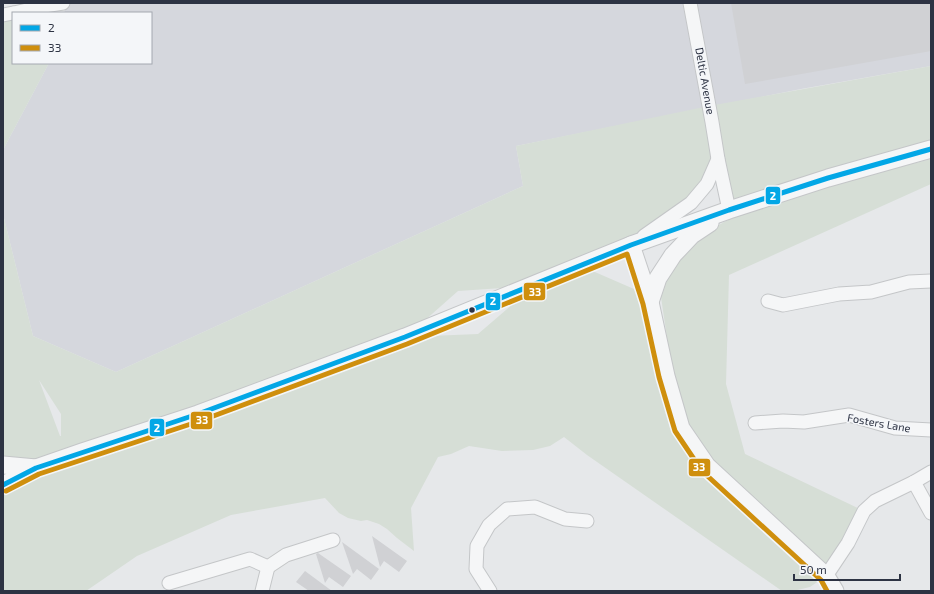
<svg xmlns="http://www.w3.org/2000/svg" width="934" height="594" viewBox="0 0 934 594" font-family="'Exo 2',sans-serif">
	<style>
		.built { fill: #d5d7dd }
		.green { fill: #d6ded6; fill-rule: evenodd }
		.building { fill: #d0d1d4 }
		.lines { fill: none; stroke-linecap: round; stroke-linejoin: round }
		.minor-casing { stroke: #c4c6c8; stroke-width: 15 }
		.tertiary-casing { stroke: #c4c6c8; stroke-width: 19 }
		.minor { stroke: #f5f6f7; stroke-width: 13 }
		.tertiary { stroke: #f5f6f7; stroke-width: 17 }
		.bus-1-casing { stroke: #f4f6f9; stroke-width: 8 }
		.bus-2-casing { stroke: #f4f6f9; stroke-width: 8 }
		.bus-1 { stroke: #02a7e6; stroke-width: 5 }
		.bus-2 { stroke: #cf8f0d; stroke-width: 5 }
		.bus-dot { fill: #2d3343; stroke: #f4f6f9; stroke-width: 1.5 }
		.labels { text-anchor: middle; stroke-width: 3; stroke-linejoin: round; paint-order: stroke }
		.street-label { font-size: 11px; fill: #2d3343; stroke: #f4f6f9 }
		.line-badge { stroke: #f4f6f9; stroke-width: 1.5 }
		.badge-label { font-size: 11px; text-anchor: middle; font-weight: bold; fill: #fff }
	</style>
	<rect width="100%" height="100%" fill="#e6e8ea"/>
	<path class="built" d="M63 3H931V66L801 89 516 146 523 186 116 372 33 336 3 214V150L49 63H151V13H65Z"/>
	<g class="green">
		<path d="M13 13V63H49L3 150V15Z"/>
		<path d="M931 66V149L729 210 718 160 707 184 631 245 581 266 634 289 644 312 658 380 680 426 661 297 662 284 691 242 724 222 739 215 854 179 931 159V184L729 275 726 384 745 454 864 511 826 576 810 587 793 591H782L587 455 564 437 550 446 533 450 502 451 469 446 451 454 438 457 411 508 414 551 397 538 387 529 379 524 367 520 361 521 348 518 339 513 325 498 231 515 137 556 86 591H3V485L36 468 3 465V214L33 336 116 372 523 186 516 146 709 106ZM534 286 478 334 406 337 458 291ZM39 380 61 414V436H60Z"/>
	</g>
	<g class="building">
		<path d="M731 3H931V51L745 84Z"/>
		<path d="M372 536 407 561 399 572 384 561 380 567Z"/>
		<path d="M342 542 379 569 371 580 357 569 353 574Z"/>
		<path d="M318 553 351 576 343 587 329 577 325 583 316 554Z"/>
		<path d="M305 571 332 591H309L296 582Z"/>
	</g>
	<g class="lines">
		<g class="minor-casing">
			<g id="minor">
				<path d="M690 3 712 122 718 159 729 210"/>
				<path d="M14 13 44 6 63 3"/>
				<path d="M3 15 13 13"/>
				<path d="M644 236 691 203 707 184 718 159"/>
				<path d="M768 301 783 305 839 294 871 292 909 282 931 281"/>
				<path d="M755 423 783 421 804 422 849 415 895 428 931 430"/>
				<path d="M914 482 931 513"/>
				<path d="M826 576 848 543 864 511 875 501 914 482 931 472"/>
				<path d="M169 583 250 559 268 567 286 555 333 540"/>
				<path d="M262 591 268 567"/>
				<path d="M490 591 476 569 477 546 489 525 507 509 535 507 565 519 587 521"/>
			</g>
		</g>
		<g class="tertiary-casing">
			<g id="tertiary">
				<path d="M631 245 650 302 666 376 681 428 707 466 826 576 835 591"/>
				<path d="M650 302 658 278 673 255 692 235 710 223"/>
				<path d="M3 465 36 468"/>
				<path d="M3 485 36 468 82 452 198 414 405 337 631 245 729 210 828 178 931 149"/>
			</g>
		</g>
		<use href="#minor" class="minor"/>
		<use href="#tertiary" class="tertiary"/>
		<g class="bus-1-casing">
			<path id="bus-1" d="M3 485 36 468 198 414 405 337 631 245 729 210 828 178 931 149"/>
		</g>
		<g class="bus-2-casing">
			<path id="bus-2" d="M6 491 39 474 200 421 407 344 627 254 643 304 659 377 675 431 702 471 821 580 827 591"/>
		</g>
		<use href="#bus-1" class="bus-1"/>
		<use href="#bus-2" class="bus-2"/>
	</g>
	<circle class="bus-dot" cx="472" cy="310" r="3.5"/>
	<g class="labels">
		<g class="street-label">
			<text transform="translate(705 81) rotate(80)" y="4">Deltic Avenue</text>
			<text transform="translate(879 423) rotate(10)" y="4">Fosters Lane</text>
		</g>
	</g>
	<g class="line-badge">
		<rect x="765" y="186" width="16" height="19" rx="4" fill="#02a7e6"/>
		<rect x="523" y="282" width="23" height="19" rx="4" fill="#cf8f0d"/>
		<rect x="485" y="292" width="16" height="19" rx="4" fill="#02a7e6"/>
		<rect x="190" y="411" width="23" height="19" rx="4" fill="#cf8f0d"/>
		<rect x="149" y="418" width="16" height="19" rx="4" fill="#02a7e6"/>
		<rect x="688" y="458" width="23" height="19" rx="4" fill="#cf8f0d"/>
	</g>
	<g class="badge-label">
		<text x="773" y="200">2</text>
		<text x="535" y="296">33</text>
		<text x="493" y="305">2</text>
		<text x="202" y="424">33</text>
		<text x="157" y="432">2</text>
		<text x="699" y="471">33</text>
	</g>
	<rect width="934" height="594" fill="none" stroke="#2d3343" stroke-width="8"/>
	<rect x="12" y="12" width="140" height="52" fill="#f4f6f9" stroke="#a4a8b0"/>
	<rect x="20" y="25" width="20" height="6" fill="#02a7e6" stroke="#a4a8b0"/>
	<text x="48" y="32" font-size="12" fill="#2d3343">2</text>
	<rect x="20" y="45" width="20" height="6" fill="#cf8f0d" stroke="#a4a8b0"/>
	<text x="48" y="52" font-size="12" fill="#2d3343">33</text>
	<path d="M794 574v6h106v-6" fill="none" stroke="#2d3343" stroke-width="2"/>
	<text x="800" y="574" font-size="12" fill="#2d3343" stroke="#f4f6f9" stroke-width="3" paint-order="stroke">50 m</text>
</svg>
